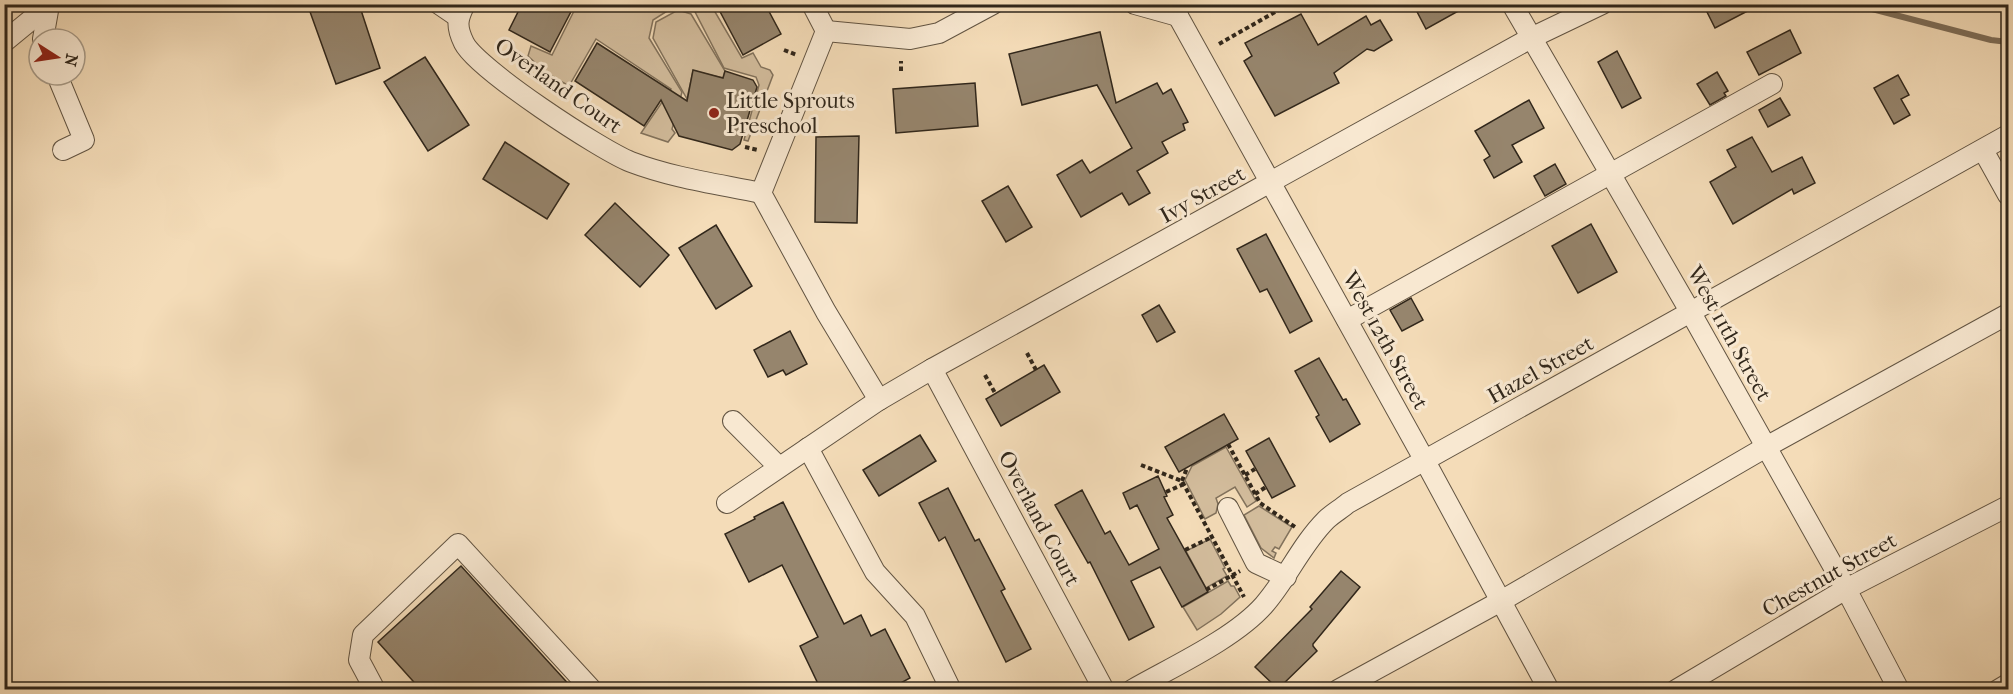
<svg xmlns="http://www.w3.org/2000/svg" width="2013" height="694" viewBox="0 0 2013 694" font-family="'IM FELL French Canon',serif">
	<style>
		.green { fill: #d3bd9d; stroke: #82725c; stroke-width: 1.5 }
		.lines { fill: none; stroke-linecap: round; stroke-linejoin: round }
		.stream { stroke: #7e6e59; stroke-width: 6 }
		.building { fill: #96856d; stroke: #31271b; stroke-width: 1.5 }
		.minor-casing { stroke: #625442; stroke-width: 22 }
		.path { stroke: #31271b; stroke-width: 4; stroke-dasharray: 4.5 3; stroke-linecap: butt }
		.minor { stroke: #f8e8d1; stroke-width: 20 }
		.poi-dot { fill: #8f2418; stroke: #f8e8d1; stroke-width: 2 }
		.labels { text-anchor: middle; stroke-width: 6; stroke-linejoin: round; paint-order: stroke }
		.street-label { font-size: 22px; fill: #31271b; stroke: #f8e8d1 }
		.poi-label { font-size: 22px; fill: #31271b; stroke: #f8e8d1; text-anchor: start }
	</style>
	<rect width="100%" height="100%" fill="#f4dcb8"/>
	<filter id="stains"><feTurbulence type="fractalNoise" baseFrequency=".00333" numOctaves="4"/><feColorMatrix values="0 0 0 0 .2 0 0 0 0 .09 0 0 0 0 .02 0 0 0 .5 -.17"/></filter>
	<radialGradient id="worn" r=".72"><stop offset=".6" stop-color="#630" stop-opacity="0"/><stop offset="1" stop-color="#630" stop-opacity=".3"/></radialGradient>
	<g class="green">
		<path d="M577 5H711L742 58 753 53 761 67 770 70 773 75 748 141 744 140 759 85 756 77 724 68 694 10 675 6 653 20 649 38 682 92 672 129 675 133 668 142 641 133 671 89 596 39 569 86 545 72 528 56 531 46 552 55Z"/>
		<path d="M678 10 691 14 725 71 723 78 693 71 687 99 653 38 656 22Z"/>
		<path d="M1226 447 1256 501 1247 507 1235 487 1216 498 1218 504 1216 513 1205 519 1185 480 1192 466Z"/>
		<path d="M1259 506 1292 527 1279 549 1275 547 1272 551 1276 553 1274 558 1261 548 1244 515Z"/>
		<path d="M1210 539 1225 568 1223 569 1227 576 1206 588 1186 551Z"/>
		<path d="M1228 581 1231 586H1234L1240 597 1221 614 1197 630 1183 607Z"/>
	</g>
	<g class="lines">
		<path class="stream" d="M1853 4 1991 40 2008 42"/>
	</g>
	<g class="building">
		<path d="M323 4H359L380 68 336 84 309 9Z"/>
		<path d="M522 4H575L550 52 509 30Z"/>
		<path d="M716 4H765L781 34 743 55Z"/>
		<path d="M1413 4H1471L1426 29Z"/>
		<path d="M1703 4H1761L1715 28Z"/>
		<path d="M1301 14 1318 45 1366 16 1371 25 1380 20 1392 40 1374 51 1367 49 1334 73 1339 83 1275 116 1244 61 1252 56 1245 43Z"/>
		<path d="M1790 30 1801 53 1759 75 1747 52Z"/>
		<path d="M1100 32 1116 103 1157 83 1163 94 1171 89 1188 122 1183 124 1185 130 1162 142 1168 153 1137 171 1150 193 1129 205 1122 193 1081 217 1057 175 1082 160 1090 173 1132 148 1097 85 1022 105 1009 54Z"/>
		<path d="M597 43 687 101 693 70 723 78 725 71 753 80 757 87 740 144 732 150 679 136 661 100 644 126 575 81Z"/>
		<path d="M1617 51 1641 98 1622 108 1598 62Z"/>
		<path d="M425 57 469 125 428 151 384 82Z"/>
		<path d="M1717 72 1728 91 1724 93 1726 96 1710 105 1697 84Z"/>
		<path d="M1898 75 1909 95 1901 99 1910 115 1894 124 1874 88Z"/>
		<path d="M975 83 978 126 896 133 893 89Z"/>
		<path d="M1780 98 1790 115 1768 127 1759 110Z"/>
		<path d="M1529 100 1544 128 1512 145 1522 162 1494 178 1484 160 1490 156 1475 131Z"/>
		<path d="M859 136 857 223 815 222 816 137Z"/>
		<path d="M1752 137 1772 172 1802 157 1815 183 1794 194 1792 189 1733 224 1710 182 1736 167 1727 150Z"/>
		<path d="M505 142 569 184 547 219 483 179Z"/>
		<path d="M1555 164 1566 184 1545 196 1534 176Z"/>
		<path d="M1008 186 1032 227 1006 242 982 201Z"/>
		<path d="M615 203 669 255 640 287 585 235Z"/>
		<path d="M1591 224 1617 272 1578 293 1552 246Z"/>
		<path d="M716 225 752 286 716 309 679 248Z"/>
		<path d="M1266 234 1312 321 1290 333 1267 289 1260 292 1237 249Z"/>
		<path d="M1411 298 1423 320 1402 331 1390 310Z"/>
		<path d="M1159 305 1175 332 1157 342 1142 315Z"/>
		<path d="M790 331 807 364 786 375 783 370 768 377 754 350Z"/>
		<path d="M1319 358 1343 400 1346 399 1360 424 1330 442 1316 417 1319 415 1295 371Z"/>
		<path d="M1044 365 1060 392 1001 426 986 399Z"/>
		<path d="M1224 414 1238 439 1179 472 1165 447Z"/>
		<path d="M920 435 936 461 879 496 863 470Z"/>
		<path d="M1269 438 1295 486 1272 498 1246 451Z"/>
		<path d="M1158 476 1167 496 1164 497 1173 515 1167 518 1208 592 1182 607 1160 567 1131 581 1154 627 1129 640 1090 562 1088 563 1055 505 1082 490 1105 534 1110 531 1129 565 1159 549 1137 505 1130 509 1123 493Z"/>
		<path d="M948 488 975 541 979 539 1005 589 1001 591 1031 649 1006 662 945 537 939 541 919 503Z"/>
		<path d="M783 502 844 624 861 615 871 636 885 629 910 678 888 690H821L800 646 818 637 782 565 749 582 725 534 755 519 754 517Z"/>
		<path d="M461 566 574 690H421L378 642Z"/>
		<path d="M1341 571 1360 587 1313 644V646L1317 651 1278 689 1255 667 1312 609 1310 607Z"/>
	</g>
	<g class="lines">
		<g class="minor-casing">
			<g id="minor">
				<path d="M439 4 458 17"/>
				<path d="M465 4C457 19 456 27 464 43 477 69 602 151 631 162 673 178 718 184 761 193"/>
				<path d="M812 4 826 31 761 193 826 312 879 400"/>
				<path d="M1135 4 1178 16"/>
				<path d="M1512 4 1691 313 1846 589 1899 690"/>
				<path d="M1178 16 1425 461 1549 690"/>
				<path d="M826 31 910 39 939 33 993 4"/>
				<path d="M43 39 49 5 51 4"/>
				<path d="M4 42 49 5"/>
				<path d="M57 75 84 140 63 150"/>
				<path d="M1983 150 2008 195"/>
				<path d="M1347 320 1772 84"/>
				<path d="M932 369 1104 690"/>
				<path d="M733 421 779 467"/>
				<path d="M808 448 875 572 915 616 951 690"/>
				<path d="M727 503 879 400 932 369 1531 38 1602 4"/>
				<path d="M1228 508 1256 563 1286 577"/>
				<path d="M375 690 359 660 363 635 458 544 592 690"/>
				<path d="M1132 690C1172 667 1234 639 1264 605 1287 579 1301 545 1326 520 1332 514 1341 509 1348 503L2008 135"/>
				<path d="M1338 690 1501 601 1766 447 2008 314"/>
				<path d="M1676 690 1846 589 2008 506"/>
				<path d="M1998 690 2008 684"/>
			</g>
		</g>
		<g class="path">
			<path d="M1219 44 1289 4"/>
			<path d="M784 50 797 55"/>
			<path d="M901 71V61"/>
			<path d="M745 147 758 150"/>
			<path d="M1027 353 1036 370"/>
			<path d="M985 375 995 393"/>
			<path d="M1228 444 1260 503 1295 527"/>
			<path d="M1141 465 1182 481 1244 597"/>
			<path d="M1245 475 1255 469"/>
			<path d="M1182 481 1187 468"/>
			<path d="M1166 492 1184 484"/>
			<path d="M1255 494 1266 487"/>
			<path d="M1185 550 1212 537"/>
			<path d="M1206 590 1240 571"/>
		</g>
		<use href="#minor" class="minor"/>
	</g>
	<circle class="poi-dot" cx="714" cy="113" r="6"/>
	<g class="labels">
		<g class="street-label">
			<text transform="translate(559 85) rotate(35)" y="8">Overland Court</text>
			<text transform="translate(1202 194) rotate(-29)" y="8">Ivy Street</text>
			<text transform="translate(1730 333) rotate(61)" y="8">West 11th Street</text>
			<text transform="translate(1386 340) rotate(61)" y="8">West 12th Street</text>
			<text transform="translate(1540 369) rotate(-29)" y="8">Hazel Street</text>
			<text transform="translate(1040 518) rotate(62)" y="8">Overland Court</text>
			<text transform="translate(1829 574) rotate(-29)" y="8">Chestnut Street</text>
		</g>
		<g class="poi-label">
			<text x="726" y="108">Little Sprouts<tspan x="726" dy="25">Preschool</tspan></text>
		</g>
	</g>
	<rect width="2013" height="694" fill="none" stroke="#f4dcb8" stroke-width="24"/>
	<rect x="6" y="6" width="2001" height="682" fill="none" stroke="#31271b" stroke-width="3"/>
	<rect x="12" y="12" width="1989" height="670" fill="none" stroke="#31271b" stroke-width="1.5"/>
	<g transform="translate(57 57) rotate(102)"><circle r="28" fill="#f8e8d1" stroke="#a89b88" stroke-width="1.5"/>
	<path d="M0-4.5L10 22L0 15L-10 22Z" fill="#8f2418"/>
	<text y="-9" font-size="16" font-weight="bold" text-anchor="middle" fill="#31271b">N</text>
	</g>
	<rect width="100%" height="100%" filter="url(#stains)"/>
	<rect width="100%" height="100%" fill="url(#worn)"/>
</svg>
